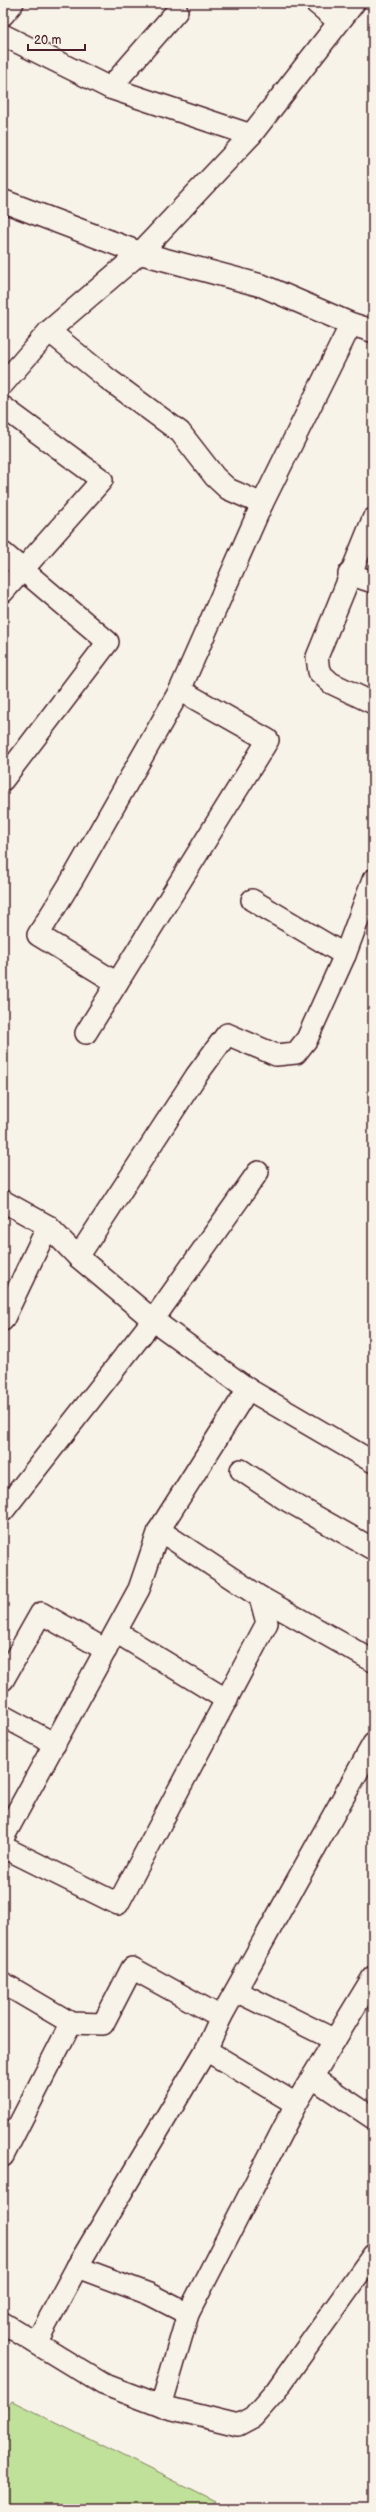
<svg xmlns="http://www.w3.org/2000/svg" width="376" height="2512" viewBox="0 0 376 2512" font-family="'Balsamiq Sans',sans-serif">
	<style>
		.green { fill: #c0e19a; stroke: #858062 }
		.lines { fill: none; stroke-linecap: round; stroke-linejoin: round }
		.minor-casing { stroke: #4a1f2b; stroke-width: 24 }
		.tertiary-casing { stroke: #4a1f2b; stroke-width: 25 }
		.minor { stroke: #f7f3e8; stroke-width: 21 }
		.tertiary { stroke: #f7f3e8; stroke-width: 22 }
	</style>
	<rect width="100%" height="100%" fill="#f7f3e8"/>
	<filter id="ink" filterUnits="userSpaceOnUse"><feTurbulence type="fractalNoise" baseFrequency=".025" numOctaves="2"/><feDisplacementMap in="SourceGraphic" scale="8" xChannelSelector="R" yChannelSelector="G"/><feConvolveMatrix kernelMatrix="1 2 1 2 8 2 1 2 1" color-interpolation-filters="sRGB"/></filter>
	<g filter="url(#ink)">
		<path class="green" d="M12 2401 216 2502 211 2509H3V2413Z"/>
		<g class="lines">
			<g class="minor-casing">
				<g id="minor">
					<path d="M316 3 338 21"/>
					<path d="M3 15 13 3"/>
					<path d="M3 35 110 88 251 135"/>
					<path d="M110 88 177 11"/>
					<path d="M49 331 108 379 180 432 215 477 228 489 262 504"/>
					<path d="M3 384 49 331 140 253 251 135 354 3"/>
					<path d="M3 407 102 480 3 592"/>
					<path d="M373 519 317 657 319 672 331 683 373 703"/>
					<path d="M3 553 108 642 3 780"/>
					<path d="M349 574 373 582"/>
					<path d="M252 900 345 955"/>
					<path d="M117 983 38 935 72 880 180 690 262 504 351 324"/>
					<path d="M86 1033 268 740 180 690"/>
					<path d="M3 1201 48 1226 78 1257 196 1076 227 1034 276 1055 296 1053 307 1039 345 955 373 880"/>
					<path d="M78 1257 153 1320 248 1389 373 1462"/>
					<path d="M3 1320 48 1226"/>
					<path d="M241 1470 283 1498 373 1549"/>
					<path d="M3 1511 153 1320 258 1172"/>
					<path d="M159 1530 260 1597 373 1661"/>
					<path d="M116 1632 227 1700"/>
					<path d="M3 1680 41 1613 106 1650"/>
					<path d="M3 1716 55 1744"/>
					<path d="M3 1838 139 1589 159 1530 248 1389"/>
					<path d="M3 1847 118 1904 267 1623 260 1597"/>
					<path d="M3 1983 71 2023 103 2024 132 1968 221 2017"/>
					<path d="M236 1991 335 2040"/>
					<path d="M206 2050 296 2104"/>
					<path d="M313 2078 373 2118"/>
					<path d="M3 2156 71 2023"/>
					<path d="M77 2267 149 2294 188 2314"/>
					<path d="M3 2323 103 2384 161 2406 238 2425 253 2417 275 2392 373 2255"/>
					<path d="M36 2343 77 2267 206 2050 221 2017 373 1744"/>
					<path d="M161 2406 188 2314 296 2104 373 1977"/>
				</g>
			</g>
			<g class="tertiary-casing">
				<path id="tertiary" d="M3 201 140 253 263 286 351 324 373 331"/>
			</g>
			<use href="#minor" class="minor"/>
			<use href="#tertiary" class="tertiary"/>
		</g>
	</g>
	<rect width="376" height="2512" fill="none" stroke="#f7f3e8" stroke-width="16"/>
	<rect x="8" y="8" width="360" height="2496" fill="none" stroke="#4a1f2b" stroke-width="1.5" filter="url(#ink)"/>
	<path d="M28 44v6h57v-6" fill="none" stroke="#4a1f2b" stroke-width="2"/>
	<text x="34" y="44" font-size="12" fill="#4a1f2b" stroke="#f7f3e8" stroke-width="3" paint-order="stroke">20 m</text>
</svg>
